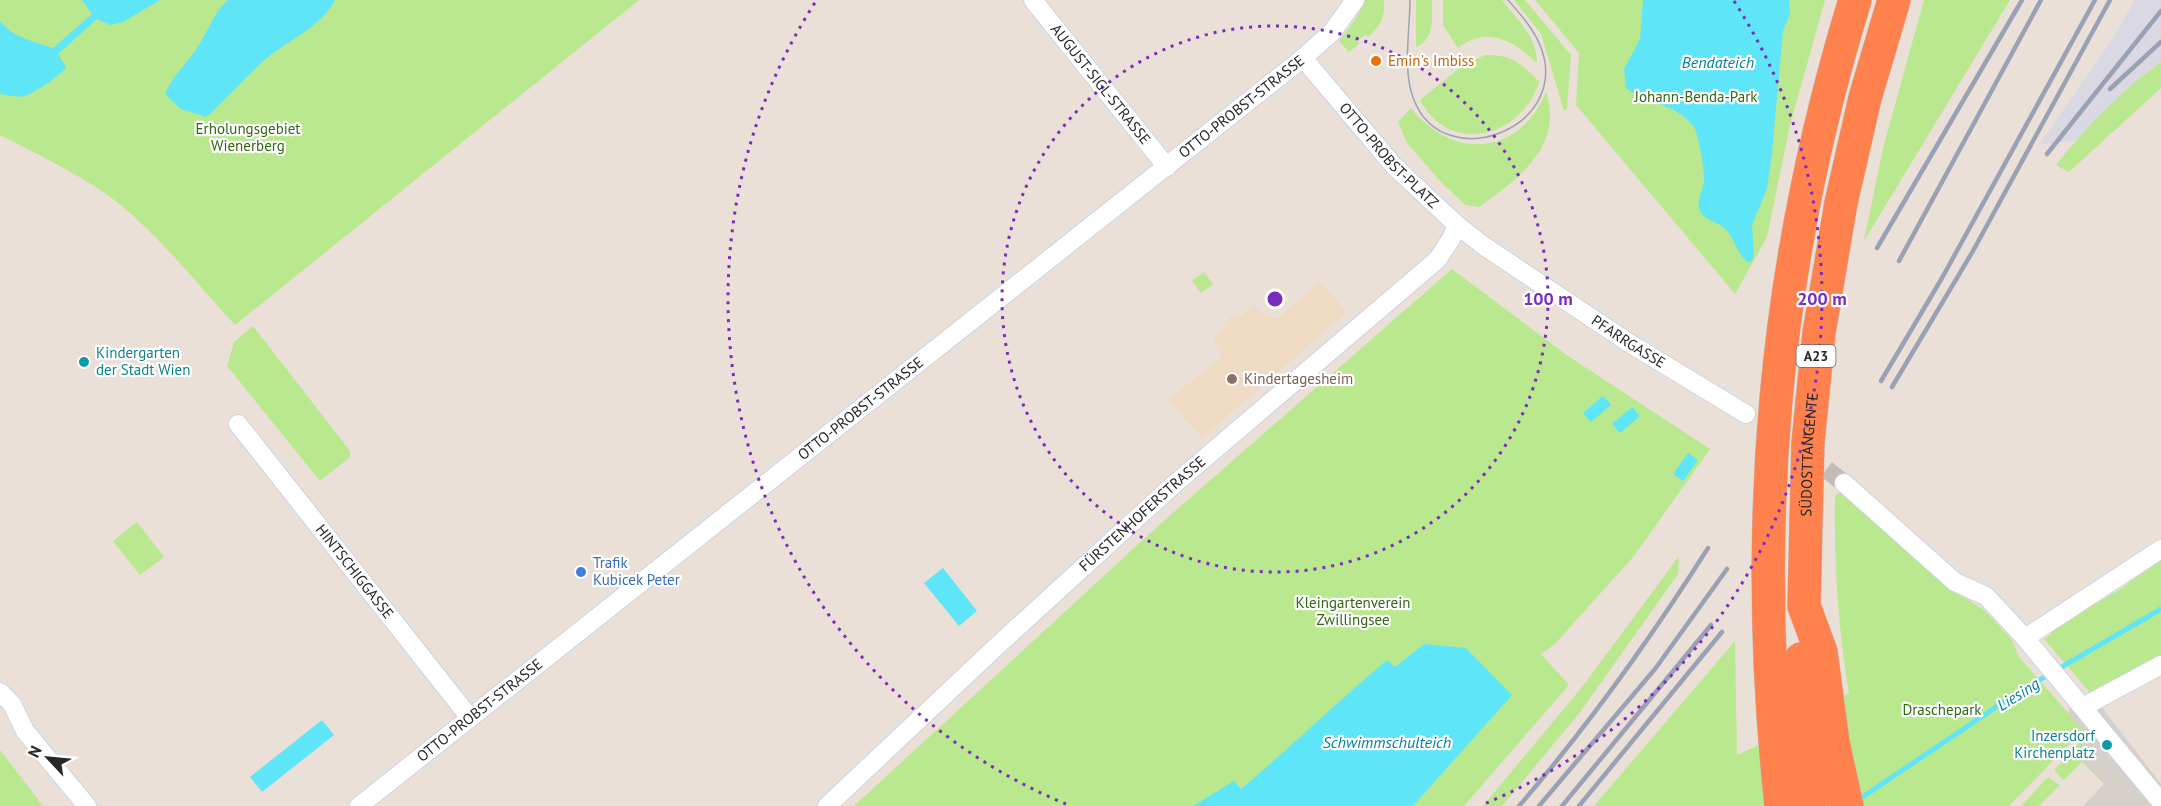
<svg xmlns="http://www.w3.org/2000/svg" width="2161" height="806" viewBox="0 0 2161 806" font-family="'PT Sans',sans-serif">
	<style>
		.industrial { fill: #dad9e3 }
		.education { fill: #efdbc4 }
		.green { fill: #b9e88e }
		.plaza { fill: #d6d0ca }
		.water { fill: #5fe5f8 }
		.lines { fill: none; stroke-linecap: round; stroke-linejoin: round }
		.stream { stroke: #5fe5f8; stroke-width: 5 }
		.minor-tunnel { stroke: #c4bbb4; stroke-width: 18; stroke-dasharray: 18 9; stroke-linecap: butt }
		.minor-casing { stroke: #ccd3e2; stroke-width: 20 }
		.motorway-casing { stroke: #c3c3c3; stroke-width: 34 }
		.minor { stroke: #fff; stroke-width: 18 }
		.motorway { stroke: #ff824e; stroke-width: 33 }
		.tram { stroke: #9aa1b4; stroke-width: 1.5 }
		.rail { stroke: #9aa1b4; stroke-width: 4.5 }
		.ring { fill: none; stroke: #7b2cbf; stroke-width: 3; stroke-dasharray: 3 6 }
		.food-dot { fill: #e8710a; stroke: #fff; stroke-width: 2 }
		.culture-dot { fill: #0f9aa8; stroke: #fff; stroke-width: 2 }
		.education-dot { fill: #8d6e63; stroke: #fff; stroke-width: 2 }
		.shop-dot { fill: #3f7fe0; stroke: #fff; stroke-width: 2 }
		.labels { text-anchor: middle; stroke-width: 4.5; stroke-linejoin: round; paint-order: stroke }
		.shield { fill: #fff; stroke: #686868; stroke-width: 1.5 }
		.shield-label { font-size: 14px; font-weight: bold; fill: #272727 }
		.food-label { font-size: 15px; fill: #c56008; stroke: #fff; text-anchor: start }
		.street-label { font-size: 15px; fill: #272727; stroke: #fff }
		.park-label { font-size: 15px; fill: #306813; stroke: #fff }
		.culture-label { font-size: 15px; fill: #0d838f; stroke: #fff; text-anchor: start }
		.education-label { font-size: 15px; fill: #785e54; stroke: #fff; text-anchor: start }
		.shop-label { font-size: 15px; fill: #366cbe; stroke: #fff; text-anchor: start }
		.water-label { font-size: 16px; font-style: italic; fill: #027fa0; stroke: #fff }
		.centre { fill: #7b2cbf; stroke: #fff; stroke-width: 3 }
		.ring-label { font-size: 18px; text-anchor: middle; font-weight: bold; fill: #7b2cbf; stroke: #fff; stroke-width: 4.5; stroke-linejoin: round; paint-order: stroke }
	</style>
	<rect width="100%" height="100%" fill="#ebe0d7"/>
	<path class="industrial" d="M2135 0H2161V62L2143 75 2075 141 2039 145 2113 38Z"/>
	<path class="education" d="M1320 282 1347 312 1202 438 1168 400 1220 358V349L1212 338 1225 327 1230 317 1240 316 1254 304 1263 315 1278 318Z"/>
	<g class="green">
		<path d="M0 0H639L235 325C196 283 155 230 109 196 75 172 37 154 0 135Z"/>
		<path d="M1365 0H1384C1385 18 1381 25 1368 37L1365 35 1357 41 1359 44 1349 52 1339 41 1355 20Z"/>
		<path d="M1416 0H1432C1432 16 1435 40 1416 47Z"/>
		<path d="M1443 0H1502C1517 19 1537 37 1537 63 1514 41 1487 25 1458 48L1443 25Z"/>
		<path d="M1514 0H1525L1571 55 1567 109 1564 111 1541 34Z"/>
		<path d="M1535 0H1825L1790 125 1767 237 1735 294 1576 105 1579 53Z"/>
		<path d="M1924 0H2010L1864 241 1883 148Z"/>
		<path d="M1486 55C1511 54 1523 64 1539 82 1522 137 1450 157 1420 100L1467 62Z"/>
		<path d="M2161 62V88L2069 172 2056 165C2086 127 2122 90 2161 62Z"/>
		<path d="M1546 92C1564 146 1518 179 1479 207L1465 205 1440 181 1407 143 1398 122 1411 108C1453 161 1519 156 1546 92Z"/>
		<path d="M1452 269 1568 356 1710 449 1634 556 1554 645 1541 654 1569 685 1464 806H854L1158 526Z"/>
		<path d="M1204 272 1213 284 1201 293 1192 281Z"/>
		<path d="M253 326 350 451V457L320 481 227 366 234 342Z"/>
		<path d="M1841 491 1943 584 1984 610 2012 640 2019 657 2083 730 2009 806H1594L1735 641 1737 755 1789 731 1849 693C1838 627 1834 563 1835 496Z"/>
		<path d="M137 522 164 557 140 575 113 541Z"/>
		<path d="M1679 556 1678 574 1581 711 1502 806H1483L1582 687Z"/>
		<path d="M2161 559V655L2094 697 2044 639 2051 634 2050 631 2122 588Z"/>
		<path d="M2087 735 2117 797 2082 762 2064 780 2055 772V769Z"/>
		<path d="M0 750 43 806H0Z"/>
		<path d="M2048 777 2060 785 2039 806H2021Z"/>
	</g>
	<path class="plaza" d="M2094 697 2161 784V806H2083L2104 784 2082 761 2083 730 2069 715V707L2078 700Z"/>
	<g class="water">
		<path d="M82 0H160L123 22 110 25 97 19 58 54 66 67C59 77 37 91 25 96 19 98 7 95 0 94V21C11 37 36 42 53 48L92 14Z"/>
		<path d="M228 0H335C319 30 283 42 260 64 241 81 226 100 206 117L181 109 165 94C175 73 182 69 195 51 207 35 212 14 228 0Z"/>
		<path d="M1643 0H1789L1790 14 1783 31 1772 153 1767 189 1752 225 1754 254 1752 261 1747 262C1737 253 1735 240 1727 231 1720 221 1703 222 1699 208 1697 197 1703 191 1704 181 1705 171 1698 133 1694 127 1677 103 1647 105 1626 88L1624 69 1640 39Z"/>
		<path d="M1603 396 1611 405 1591 422 1583 413Z"/>
		<path d="M1632 407 1640 416 1620 433 1612 424Z"/>
		<path d="M1688 453 1698 460 1683 481 1673 474Z"/>
		<path d="M943 568 977 611 959 626 924 583Z"/>
		<path d="M1424 644 1466 648 1512 695 1413 806H1193L1234 781 1241 789C1291 747 1337 702 1387 660L1395 667Z"/>
		<path d="M322 720 334 735 262 792 250 777Z"/>
	</g>
	<g class="lines">
		<path class="stream" d="M1858 800 2014 695 2161 609"/>
		<path class="minor-tunnel" d="M1805 453 1844 483"/>
		<g class="minor-casing">
			<g id="minor">
				<path id="s1" d="M1033 0 1167 167"/>
				<path id="s2" d="M1303 58 1394 166 1457 225 1484 246 1629 343 1746 414"/>
				<path id="s3" d="M238 424 470 718"/>
				<path d="M1844 483 1955 582 1986 596 2025 638 2161 802"/>
				<path d="M2025 638 2161 549"/>
				<path d="M0 692 12 704 25 731 87 806"/>
				<path d="M2083 707 2161 665"/>
				<path id="s4" d="M359 806 1303 58 1332 32 1355 0"/>
				<path id="s5" d="M827 806 997 646 1171 487 1437 260 1451 239 1457 225"/>
			</g>
		</g>
		<g class="motorway-casing">
			<g id="motorway">
				<path d="M1801 659 1813 806"/>
				<path d="M1781 806C1751 529 1773 267 1855 0"/>
				<path id="s6" d="M1847 806 1833 742 1821 652 1804 606 1808 442 1819 333 1841 203 1865 98 1894 0"/>
			</g>
		</g>
		<use href="#minor" class="minor"/>
		<use href="#motorway" class="motorway"/>
		<path class="tram" d="M1410 0C1410 31 1402 71 1414 100 1444 177 1574 128 1540 45 1533 28 1520 14 1508 0"/>
		<g class="rail">
			<path d="M2110 89 2161 42"/>
			<path d="M2047 154 2161 11"/>
			<path d="M1877 248 2022 0"/>
			<path d="M1899 261 2041 0"/>
			<path d="M1881 381 1942 278 2095 0"/>
			<path d="M1892 387 1973 251 2110 0"/>
			<path d="M1519 806C1589 725 1651 638 1708 548"/>
			<path d="M1539 806 1655 669 1727 569"/>
			<path d="M1562 806 1711 625"/>
			<path d="M1579 806 1722 632"/>
		</g>
	</g>
	<g class="ring">
		<circle cx="1275" cy="299" r="273"/>
		<path d="M1066 804A547 547 0 0 1 816 1M1734 1A547 547 0 0 1 1484 804"/>
	</g>
	<circle class="food-dot" cx="1376" cy="61" r="6"/>
	<g class="culture-dot">
		<circle cx="84" cy="362" r="6"/>
		<circle cx="2107" cy="745" r="6"/>
	</g>
	<circle class="education-dot" cx="1232" cy="379" r="6"/>
	<circle class="shop-dot" cx="581" cy="572" r="6"/>
	<g class="labels">
		<rect class="shield" x="1796.5" y="345" width="39" height="22" rx="4.5"/>
		<g class="shield-label">
			<text x="1816" y="361">A23</text>
		</g>
		<g class="food-label">
			<text x="1388" y="66">Emin's Imbiss</text>
		</g>
		<g class="street-label">
			<text dy="5" stroke="none"><textPath href="#s1" startOffset="108">AUGUST-SIGL-STRASSE</textPath></text>
			<text dy="5" stroke="none"><textPath href="#s4" startOffset="1126">OTTO-PROBST-STRASSE</textPath></text>
			<text dy="5" stroke="none"><textPath href="#s2" startOffset="130">OTTO-PROBST-PLATZ</textPath></text>
			<text dy="5" stroke="none"><textPath href="#s2" startOffset="435">PFARRGASSE</textPath></text>
			<text dy="5" stroke="none"><textPath href="#s4" startOffset="640">OTTO-PROBST-STRASSE</textPath></text>
			<text dy="5" stroke="none"><textPath href="#s6" startOffset="357">SÜDOSTTANGENTE</textPath></text>
			<text dy="5" stroke="none"><textPath href="#s5" startOffset="430">FÜRSTENHOFERSTRASSE</textPath></text>
			<text dy="5" stroke="none"><textPath href="#s3" startOffset="188">HINTSCHIGGASSE</textPath></text>
			<text dy="5" stroke="none"><textPath href="#s4" startOffset="154">OTTO-PROBST-STRASSE</textPath></text>
		</g>
		<g class="park-label">
			<text x="1696" y="102">Johann-Benda-Park</text>
			<text x="248" y="134">Erholungsgebiet<tspan x="248" dy="17">Wienerberg</tspan></text>
			<text x="1353" y="608">Kleingartenverein<tspan x="1353" dy="17">Zwillingsee</tspan></text>
			<text x="1942" y="715">Draschepark</text>
		</g>
		<g class="culture-label">
			<text x="96" y="358">Kindergarten<tspan x="96" dy="17">der Stadt Wien</tspan></text>
			<text x="2095" y="741" text-anchor="end">Inzersdorf<tspan x="2095" dy="17">Kirchenplatz</tspan></text>
		</g>
		<g class="education-label">
			<text x="1244" y="384">Kindertagesheim</text>
		</g>
		<g class="shop-label">
			<text x="593" y="568">Trafik<tspan x="593" dy="17">Kubicek Peter</tspan></text>
		</g>
		<g class="water-label">
			<text x="1718" y="68">Bendateich</text>
			<text transform="translate(2018 694) rotate(-32)" y="6">Liesing</text>
			<text x="1387" y="748">Schwimmschulteich</text>
		</g>
	</g>
	<circle cx="1275" cy="299" r="9" class="centre"/>
	<g class="ring-label">
		<text x="1548" y="305">100 m</text>
		<text x="1822" y="305">200 m</text>
	</g>
	<g transform="translate(48 758) rotate(296)" stroke="#ffffff" stroke-width="4.5" paint-order="stroke">
	<path d="M0-4.5L10 22L0 15L-10 22Z" fill="#272727"/>
	<text y="-9" font-size="16" font-weight="bold" text-anchor="middle" fill="#272727">N</text>
	</g>
</svg>
